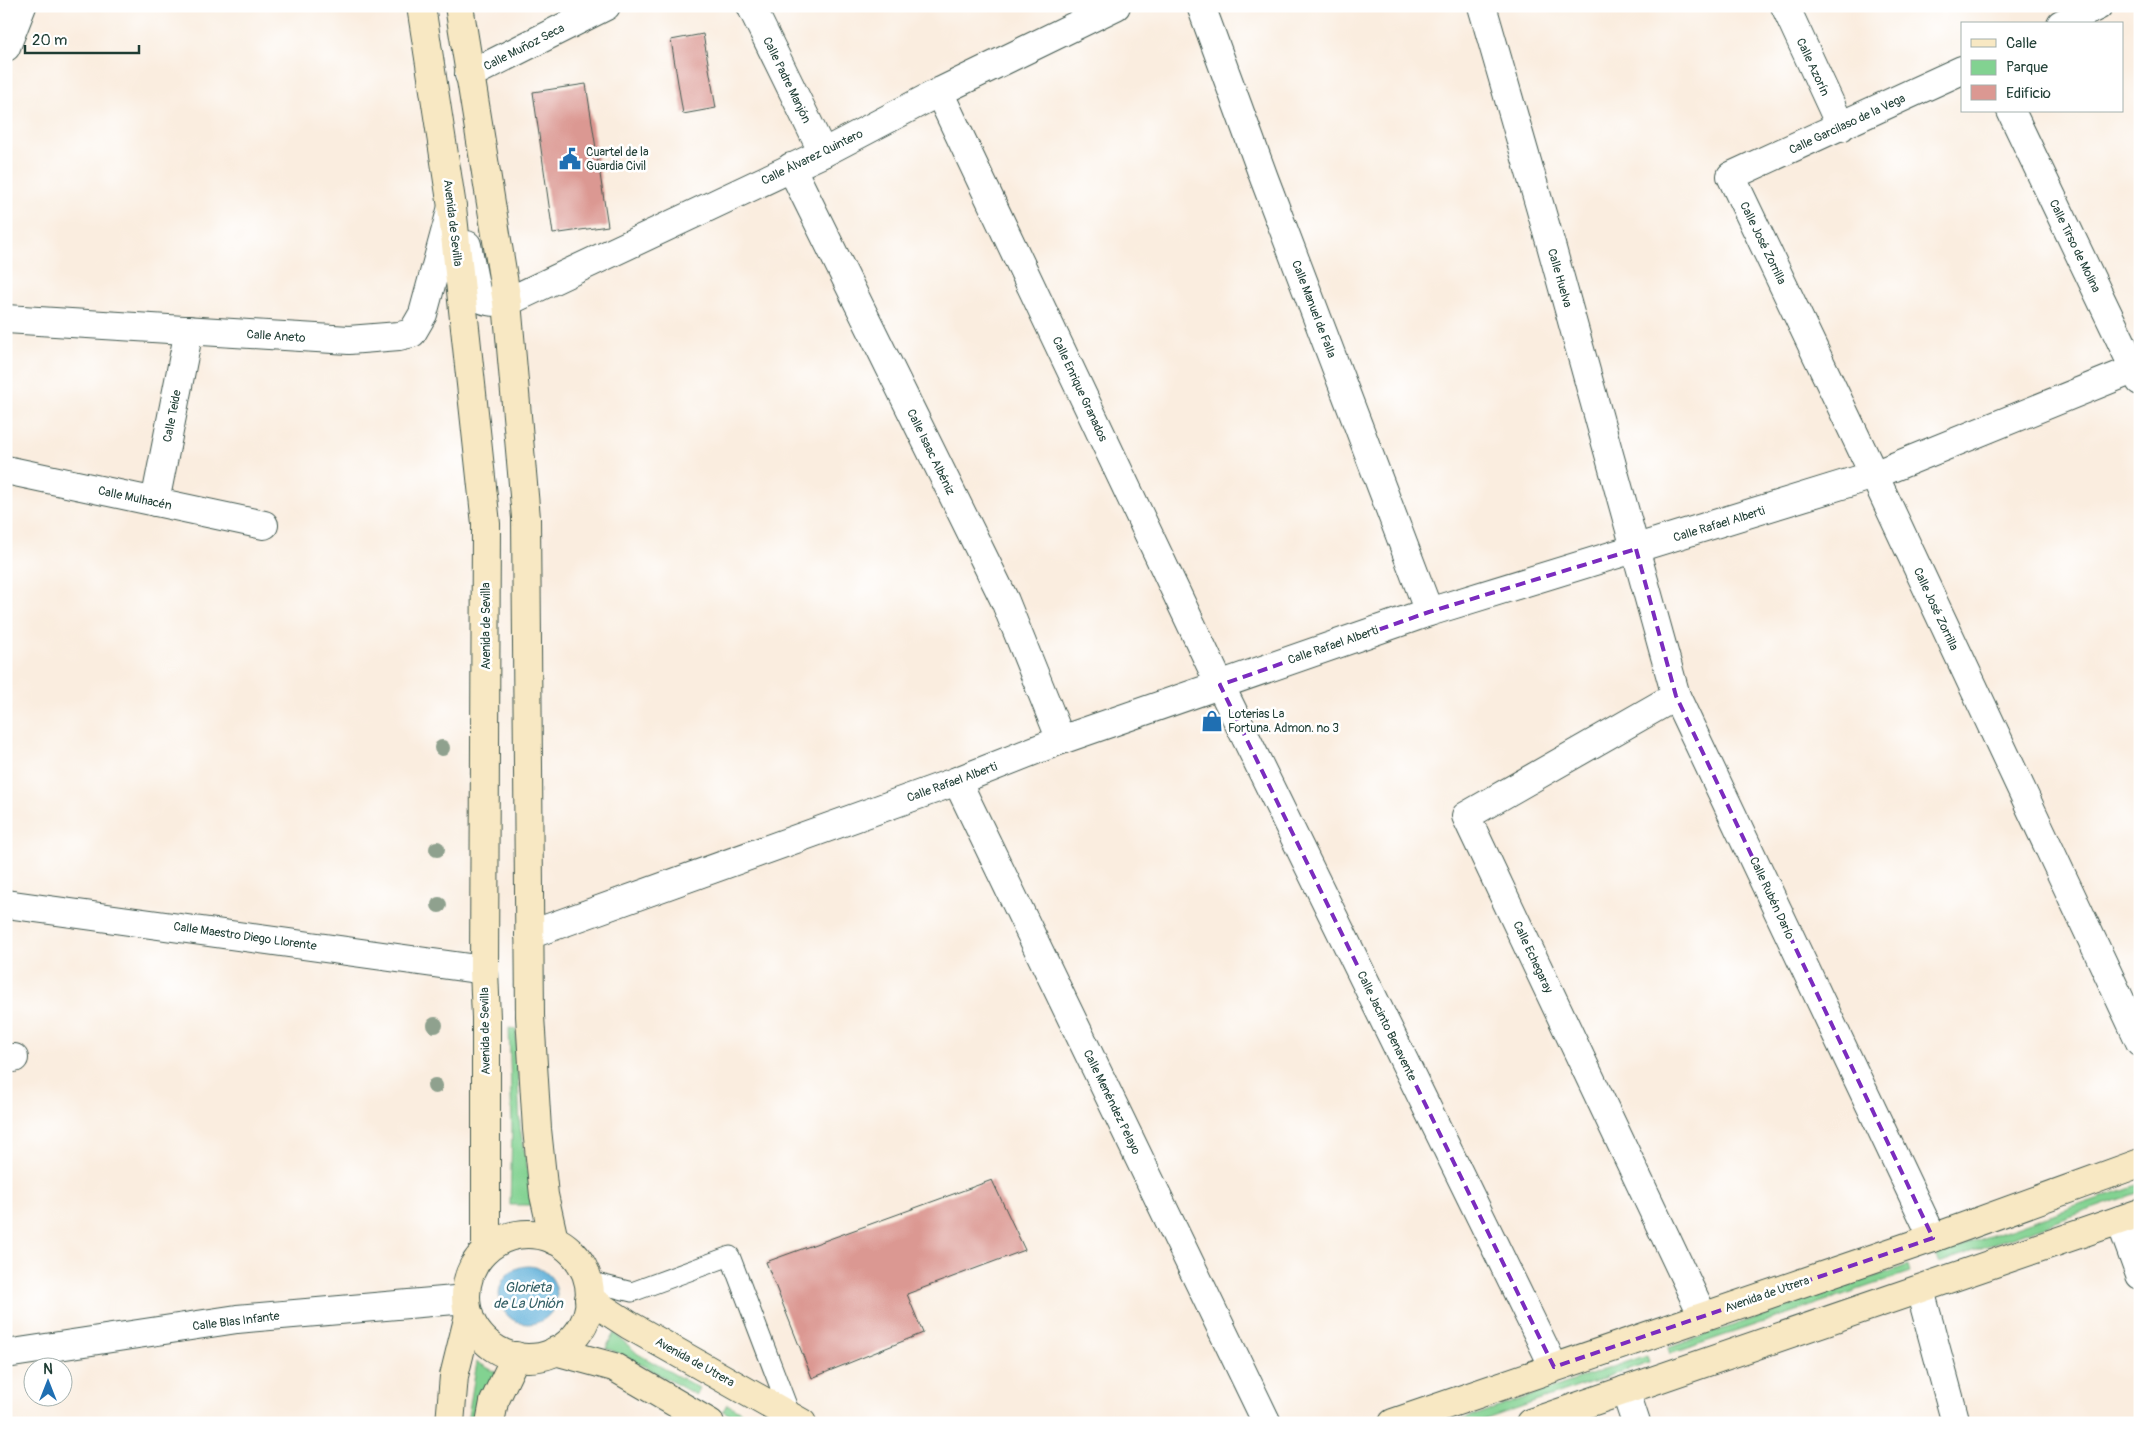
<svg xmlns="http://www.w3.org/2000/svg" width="2146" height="1429" viewBox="0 0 2146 1429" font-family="Pangolin,sans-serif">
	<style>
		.green { fill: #82d291; stroke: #508862 }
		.water { fill: #5dafd8; stroke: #3e7686 }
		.building { fill: #db9892 }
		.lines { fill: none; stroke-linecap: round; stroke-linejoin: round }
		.lane-casing { stroke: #40574e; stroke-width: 21 }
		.street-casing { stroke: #40574e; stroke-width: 30 }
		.secondary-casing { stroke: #40574e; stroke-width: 30 }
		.lane { stroke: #fff; stroke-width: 19 }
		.street { stroke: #fff; stroke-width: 28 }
		.secondary { stroke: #f8e8c3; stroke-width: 28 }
		.tree { fill: #8fa18e }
		.marked { fill: none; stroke: #7b2cbf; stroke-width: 4; stroke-dasharray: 10 6; stroke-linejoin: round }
		.labels { text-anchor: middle; stroke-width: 5; stroke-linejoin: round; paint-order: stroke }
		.street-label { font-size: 12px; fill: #1f3d34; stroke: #fff }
		.poi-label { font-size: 12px; fill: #1f3d34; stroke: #fff; text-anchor: start }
		.water-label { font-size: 14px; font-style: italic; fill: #325f65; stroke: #fff }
	</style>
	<rect width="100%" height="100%" fill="#fff"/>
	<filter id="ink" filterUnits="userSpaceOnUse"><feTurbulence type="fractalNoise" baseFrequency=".02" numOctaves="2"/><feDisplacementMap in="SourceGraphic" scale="10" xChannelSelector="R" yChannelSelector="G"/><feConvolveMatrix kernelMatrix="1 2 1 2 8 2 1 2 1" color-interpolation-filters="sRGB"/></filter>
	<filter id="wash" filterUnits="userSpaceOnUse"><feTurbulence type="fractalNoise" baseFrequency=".0096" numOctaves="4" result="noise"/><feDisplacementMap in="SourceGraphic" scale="20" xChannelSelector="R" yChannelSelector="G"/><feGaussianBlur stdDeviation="1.12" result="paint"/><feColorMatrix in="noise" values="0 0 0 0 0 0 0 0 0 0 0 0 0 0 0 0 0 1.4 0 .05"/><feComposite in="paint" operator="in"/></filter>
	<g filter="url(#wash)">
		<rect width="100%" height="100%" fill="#faeddf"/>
		<g class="green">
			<path d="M509 1028 516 1029 520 1127 534 1205H510L512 1127Z"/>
			<path d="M2140 1184V1192L1939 1263 1935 1255Z"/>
			<path d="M1908 1265 1910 1272 1670 1354 1668 1348Z"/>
			<path d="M614 1333 638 1354 699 1388 696 1395 631 1359 606 1348Z"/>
			<path d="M1647 1355 1649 1362 1475 1423H1453Z"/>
			<path d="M477 1362 497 1373 479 1408 477 1423H467Z"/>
			<path d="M727 1404 760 1423H745L723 1411Z"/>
		</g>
		<circle class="water" cx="528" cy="1295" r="29"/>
		<g id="blocks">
			<g class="building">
				<path d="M703 34 716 108 683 114 671 40Z"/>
				<path d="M586 84 608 226 553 234 533 92Z"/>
				<path d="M992 1180 1025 1250 907 1294 923 1333 812 1378 766 1262Z"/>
			</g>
		</g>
	</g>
	<g filter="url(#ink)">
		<use href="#blocks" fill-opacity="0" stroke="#40574e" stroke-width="1"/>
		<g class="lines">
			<g class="lane-casing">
				<path id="lane" d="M588 1281 632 1292 730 1256 791 1416"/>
			</g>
			<g class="street-casing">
				<g id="street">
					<path d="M751 6 823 153"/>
					<path d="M1201 6 1264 178 1429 612"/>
					<path d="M1482 6 1551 245 1676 696 1933 1238"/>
					<path d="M1785 6 1841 127"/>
					<path d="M2061 24 2098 6"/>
					<path d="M6 47 22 6"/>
					<path d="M1962 70 1731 176 1874 475 2140 1042"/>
					<path d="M469 75 606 6"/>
					<path d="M939 92 1220 685 1554 1367"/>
					<path d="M2011 111 2140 381"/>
					<path d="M791 167 1005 601 1061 740"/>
					<path d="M467 245 477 295C484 303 496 302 507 302L823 153 939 92 1116 6"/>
					<path d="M6 319 349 340 399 336 412 333 423 314 452 207"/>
					<path d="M6 470 264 525"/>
					<path d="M155 502 189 330"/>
					<path d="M1676 696 1466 816 1703 1316"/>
					<path d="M957 781 1267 1423"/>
					<path d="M6 904 484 970"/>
					<path d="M529 935 957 781 1061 740 1429 612 1874 475 2140 367"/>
					<path d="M6 1058H14"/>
					<path d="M2120 1220 2140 1275"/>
					<path d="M1920 1290 1956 1423"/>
					<path d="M6 1354 237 1319 466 1299"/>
					<path d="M1625 1390 1636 1423"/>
				</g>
			</g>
			<g class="secondary-casing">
				<g id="secondary">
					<path d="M421 6 452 207 486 524 484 970 486 1018V1250"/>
					<path d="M459 6 507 302 526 518 530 1016 537 1129 544 1195 554 1240"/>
					<circle cx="528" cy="1296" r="62"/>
					<path d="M589 1299 629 1325 802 1423"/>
					<path d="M555 1351 614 1367 710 1423"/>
					<path d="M450 1423 454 1376 469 1315"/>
					<path d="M490 1423 494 1402 516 1356"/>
					<path d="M1393 1423 1933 1238 2140 1163"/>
					<path d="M1530 1423 2140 1213"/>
				</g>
			</g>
			<use href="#lane" class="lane"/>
			<use href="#street" class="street"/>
			<use href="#secondary" class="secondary"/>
		</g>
		<g class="tree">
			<circle cx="442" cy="748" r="8"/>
			<circle cx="437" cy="849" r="8"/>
			<circle cx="439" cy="905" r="8"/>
			<circle cx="435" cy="1025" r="8"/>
			<circle cx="435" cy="1086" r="8"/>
		</g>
	</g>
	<path class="marked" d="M1636 549 1676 696 1933 1238 1554 1367 1220 685 1429 612Z"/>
	<defs>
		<g id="civic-bare" transform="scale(1.725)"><path d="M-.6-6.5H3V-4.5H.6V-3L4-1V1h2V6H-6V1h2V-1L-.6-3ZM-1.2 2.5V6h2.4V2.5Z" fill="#1f6fb2" stroke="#fff" stroke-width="2.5" paint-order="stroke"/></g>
		<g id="shop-bare" transform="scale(1.725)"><path d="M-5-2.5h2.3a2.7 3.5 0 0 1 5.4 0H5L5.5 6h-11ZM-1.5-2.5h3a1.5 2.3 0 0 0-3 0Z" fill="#1f6fb2" stroke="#fff" stroke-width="2.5" paint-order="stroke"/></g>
	</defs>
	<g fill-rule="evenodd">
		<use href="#civic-bare" x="570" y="159"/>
		<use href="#shop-bare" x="1212" y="721"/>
	</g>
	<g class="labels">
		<g class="street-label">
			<text transform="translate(524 47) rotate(-27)" y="4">Calle Muñoz Seca</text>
			<text transform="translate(1813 67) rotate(65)" y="4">Calle Azorín</text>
			<text transform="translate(787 80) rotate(64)" y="4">Calle Padre Manjón</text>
			<text transform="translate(1847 124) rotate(-25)" y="4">Calle Garcilaso de la Vega</text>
			<text transform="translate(812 157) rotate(-26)" y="4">Calle Álvarez Quintero</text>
			<text transform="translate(453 223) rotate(83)" y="4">Avenida de Sevilla</text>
			<text transform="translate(1763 243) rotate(64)" y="4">Calle José Zorrilla</text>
			<text transform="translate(2075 246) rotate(64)" y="4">Calle Tirso de Molina</text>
			<text transform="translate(1560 278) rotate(74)" y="4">Calle Huelva</text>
			<text transform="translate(1314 309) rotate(69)" y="4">Calle Manuel de Falla</text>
			<text transform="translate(276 336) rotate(4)" y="4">Calle Aneto</text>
			<text transform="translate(1080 389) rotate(65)" y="4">Calle Enrique Granados</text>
			<text transform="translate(172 416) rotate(-79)" y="4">Calle Teide</text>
			<text transform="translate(931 452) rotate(64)" y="4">Calle Isaac Albéniz</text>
			<text transform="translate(135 498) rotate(12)" y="4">Calle Mulhacén</text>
			<text transform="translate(1719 524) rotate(-17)" y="4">Calle Rafael Alberti</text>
			<text transform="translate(1936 609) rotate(65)" y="4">Calle José Zorrilla</text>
			<text transform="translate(486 626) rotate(-90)" y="4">Avenida de Sevilla</text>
			<text transform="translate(1333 645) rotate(-19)" y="4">Calle Rafael Alberti</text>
			<text transform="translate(952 782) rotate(-20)" y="4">Calle Rafael Alberti</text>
			<text transform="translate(1772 898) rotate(65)" y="4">Calle Rubén Darío</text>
			<text transform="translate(245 936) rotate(8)" y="4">Calle Maestro Diego Llorente</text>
			<text transform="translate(1533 957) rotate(65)" y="4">Calle Echegaray</text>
			<text transform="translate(1387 1026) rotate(64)" y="4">Calle Jacinto Benavente</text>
			<text transform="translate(485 1031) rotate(-91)" y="4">Avenida de Sevilla</text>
			<text transform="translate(1112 1102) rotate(64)" y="4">Calle Menéndez Pelayo</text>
			<text transform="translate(1767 1294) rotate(-19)" y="4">Avenida de Utrera</text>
			<text transform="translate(236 1321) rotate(-7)" y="4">Calle Blas Infante</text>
			<text transform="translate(695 1362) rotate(29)" y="4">Avenida de Utrera</text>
		</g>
		<g class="poi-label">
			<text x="586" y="156">Cuartel de la<tspan x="586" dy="14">Guardia Civil</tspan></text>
			<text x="1228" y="718">Loterias La<tspan x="1228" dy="14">Fortuna. Admon. nº 3</tspan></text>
		</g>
		<g class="water-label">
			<text x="528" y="1292">Glorieta<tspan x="528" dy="16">de La Unión</tspan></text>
		</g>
	</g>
	<rect width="2146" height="1429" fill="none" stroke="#fff" stroke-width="25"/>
	<rect x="1961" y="22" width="162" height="90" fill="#ffffff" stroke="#a5b1ae"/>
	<rect x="1971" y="39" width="25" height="8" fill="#f8e8c3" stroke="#a5b1ae"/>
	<text x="2006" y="48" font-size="15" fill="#1f3d34">Calle</text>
	<rect x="1971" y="60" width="25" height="15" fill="#82d291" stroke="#a5b1ae"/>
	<text x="2006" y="72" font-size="15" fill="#1f3d34">Parque</text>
	<rect x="1971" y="85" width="25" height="15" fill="#db9892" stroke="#a5b1ae"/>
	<text x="2006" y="98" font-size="15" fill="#1f3d34">Edificio</text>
	<g transform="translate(48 1382)"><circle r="24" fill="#ffffff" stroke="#a5b1ae"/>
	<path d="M0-4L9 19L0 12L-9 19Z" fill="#1f6fb2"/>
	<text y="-8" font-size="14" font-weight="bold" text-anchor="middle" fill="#1f3d34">N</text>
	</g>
	<path d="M25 45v8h114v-8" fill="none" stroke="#1f3d34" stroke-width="2.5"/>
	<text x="32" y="45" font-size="15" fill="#1f3d34" stroke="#ffffff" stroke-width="4" paint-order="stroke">20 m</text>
</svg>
